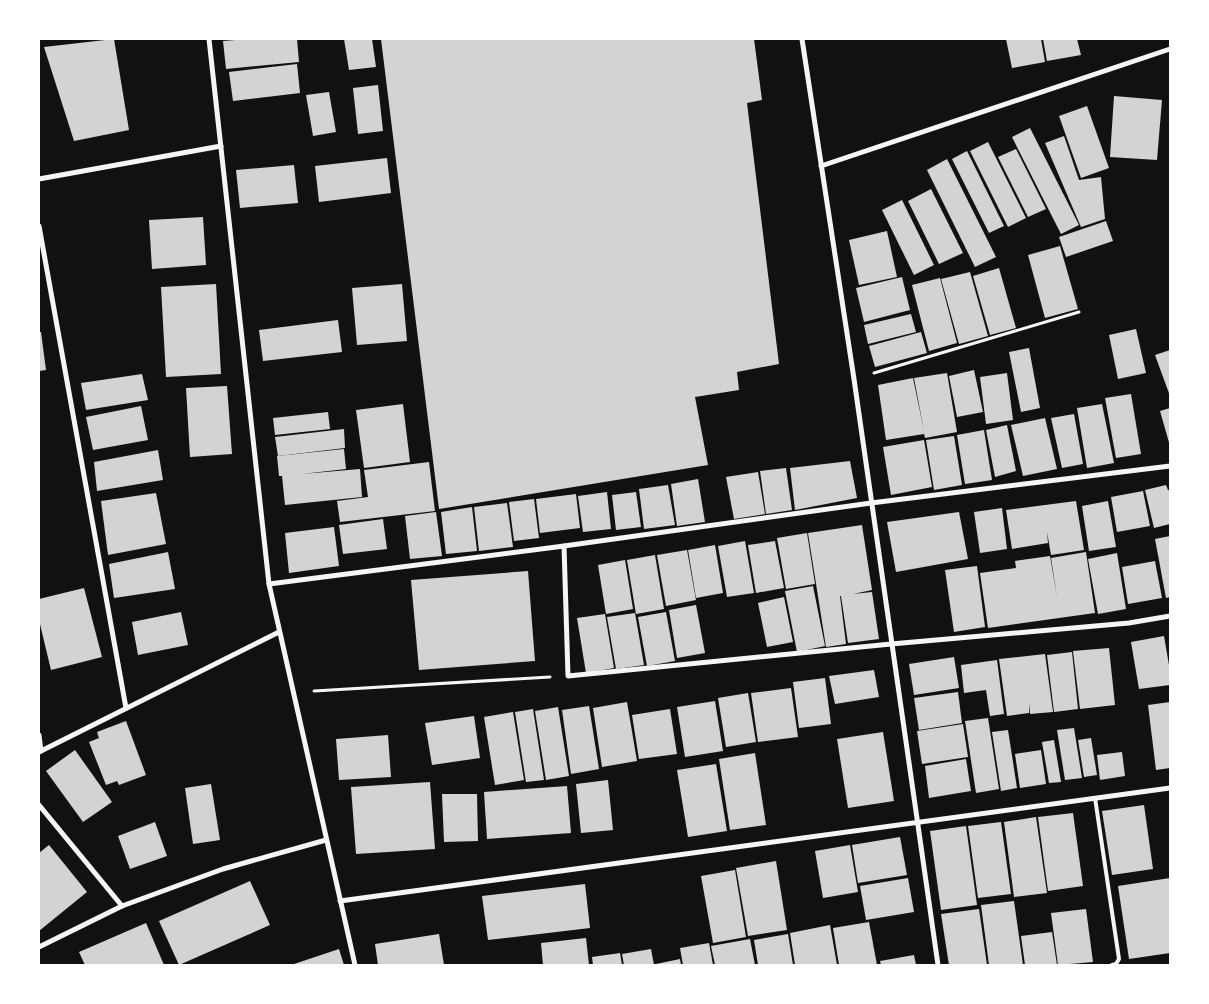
<svg xmlns="http://www.w3.org/2000/svg" width="1209" height="1004" viewBox="0 0 1209 1004" font-family="Ubuntu,sans-serif">
	<style>
		.building { fill: #d3d3d3 }
		.lines { fill: none; stroke-linecap: round; stroke-linejoin: round }
		.path { stroke: #f5f5f5; stroke-width: 3 }
		.service { stroke: #f5f5f5; stroke-width: 4 }
		.minor { stroke: #f5f5f5; stroke-width: 5 }
	</style>
	<rect width="100%" height="100%" fill="#111"/>
	<g class="building">
		<path d="M114 39 129 130 74 141 44 47Z"/>
		<path d="M248 39H297L299 62 226 69 223 41Z"/>
		<path d="M344 39H372L376 67 349 70Z"/>
		<path d="M381 39H754L762 100 747 103 779 364 737 372 739 390 695 397 708 465 439 509Z"/>
		<path d="M1006 39H1041L1045 62 1012 68Z"/>
		<path d="M1043 39H1077L1081 55 1047 61Z"/>
		<path d="M297 64 300 93 233 101 229 72Z"/>
		<path d="M378 85 383 131 358 134 353 88Z"/>
		<path d="M329 92 336 132 313 136 306 95Z"/>
		<path d="M1114 96 1162 100 1157 160 1110 157Z"/>
		<path d="M1087 106 1109 168 1081 178 1059 116Z"/>
		<path d="M1030 128 1079 225 1061 234 1012 137Z"/>
		<path d="M1064 136 1079 180 1101 177 1105 219 1081 227 1045 143Z"/>
		<path d="M988 142 1026 218 1008 227 970 151Z"/>
		<path d="M1016 149 1046 209 1028 217 998 157Z"/>
		<path d="M967 151 1004 226 989 233 952 159Z"/>
		<path d="M387 158 391 193 319 202 315 166Z"/>
		<path d="M947 159 996 257 975 267 927 170Z"/>
		<path d="M294 165 298 203 240 208 236 170Z"/>
		<path d="M931 189 963 253 939 264 908 201Z"/>
		<path d="M902 200 934 265 914 275 882 210Z"/>
		<path d="M203 217 206 265 152 269 149 220Z"/>
		<path d="M1106 221 1113 241 1066 257 1059 237Z"/>
		<path d="M887 231 897 277 859 285 849 240Z"/>
		<path d="M1060 246 1078 309 1045 318 1028 255Z"/>
		<path d="M999 268 1016 328 990 335 973 276Z"/>
		<path d="M970 272 988 336 959 344 941 279Z"/>
		<path d="M902 277 910 310 864 322 856 288Z"/>
		<path d="M940 278 957 343 929 351 912 285Z"/>
		<path d="M216 284 221 374 166 377 161 287Z"/>
		<path d="M402 284 407 341 357 345 352 288Z"/>
		<path d="M911 314 916 332 868 344 864 325Z"/>
		<path d="M338 320 342 352 263 361 259 330Z"/>
		<path d="M1136 329 1146 373 1118 379 1109 335Z"/>
		<path d="M39 332H41L46 370 39 371Z"/>
		<path d="M921 332 927 353 875 367 869 346Z"/>
		<path d="M1029 348 1040 408 1021 412 1009 352Z"/>
		<path d="M1170 350V396L1155 355Z"/>
		<path d="M974 370 983 412 957 417 949 376Z"/>
		<path d="M947 373 957 432 925 438 924 434 886 440 878 385 913 378 924 431 914 378Z"/>
		<path d="M1007 373 1013 420 986 424 980 377Z"/>
		<path d="M142 374 148 400 86 410 81 383Z"/>
		<path d="M227 386 232 454 190 457 186 388Z"/>
		<path d="M1131 394 1141 454 1116 458 1105 398Z"/>
		<path d="M403 404 410 462 364 468 356 410Z"/>
		<path d="M1102 404 1114 463 1087 468 1077 408Z"/>
		<path d="M141 406 148 440 93 450 86 417Z"/>
		<path d="M1170 408V446L1160 411Z"/>
		<path d="M328 412 330 429 275 435 273 418Z"/>
		<path d="M1074 414 1083 464 1062 468 1051 418Z"/>
		<path d="M1045 418 1057 469 1023 476 1011 425Z"/>
		<path d="M1007 425 1016 471 995 477 986 430Z"/>
		<path d="M344 429 345 448 278 456 275 437Z"/>
		<path d="M984 430 992 480 965 484 957 435Z"/>
		<path d="M954 436 962 485 934 490 926 440Z"/>
		<path d="M924 440 932 487 891 495 883 447Z"/>
		<path d="M344 449 346 469 302 474 360 469 362 497 285 505 282 476H279L277 456Z"/>
		<path d="M158 450 163 480 97 491 94 462Z"/>
		<path d="M850 461 857 498 795 510 790 468Z"/>
		<path d="M429 462 435 511 340 522 337 501 368 497 364 470Z"/>
		<path d="M786 468 792 510 766 514 760 471Z"/>
		<path d="M758 472 765 514 734 519 726 477Z"/>
		<path d="M698 479 705 522 677 526 671 484Z"/>
		<path d="M668 485 675 525 644 529 639 489Z"/>
		<path d="M1166 485 1168 490H1170V524L1154 528 1145 490Z"/>
		<path d="M1143 491 1150 526 1117 532 1111 497Z"/>
		<path d="M607 492 611 529 583 532 578 496Z"/>
		<path d="M636 492 641 527 616 530 612 495Z"/>
		<path d="M156 493 166 544 108 555 101 501Z"/>
		<path d="M576 494 580 528 540 533 536 499Z"/>
		<path d="M534 499 539 538 514 541 509 502Z"/>
		<path d="M1076 501 1084 550 1051 555 1047 532 1048 543 1012 549 1006 510Z"/>
		<path d="M1108 501 1116 547 1089 551 1082 506Z"/>
		<path d="M507 503 513 547 479 551 474 507Z"/>
		<path d="M472 507 477 551 446 554 441 512Z"/>
		<path d="M1002 508 1007 549 980 553 974 512Z"/>
		<path d="M436 512 442 556 410 559 405 516Z"/>
		<path d="M959 512 968 559 896 572 887 522Z"/>
		<path d="M383 519 387 549 343 554 339 525Z"/>
		<path d="M862 525 872 590 853 594 872 592 879 639 848 643 841 596H840L846 644 826 647 808 533Z"/>
		<path d="M334 527 339 566 289 573 285 533Z"/>
		<path d="M807 533 815 584 786 589 777 538Z"/>
		<path d="M1170 536V597L1166 598 1155 539Z"/>
		<path d="M745 541 754 593 727 597 718 546Z"/>
		<path d="M775 541 784 588 756 593 748 545Z"/>
		<path d="M715 545 723 593 696 598 688 550Z"/>
		<path d="M687 550 696 600 666 606 657 555Z"/>
		<path d="M168 552 175 589 114 598 109 564Z"/>
		<path d="M1086 552 1095 613 988 628 980 573 1016 568 1015 561 1050 556 1057 597 1051 558Z"/>
		<path d="M1117 553 1126 609 1098 614 1088 559Z"/>
		<path d="M655 555 664 609 636 614 627 560Z"/>
		<path d="M625 560 633 609 606 614 598 565Z"/>
		<path d="M1155 561 1162 598 1128 604 1122 567Z"/>
		<path d="M977 566 985 627 954 632 945 570Z"/>
		<path d="M528 571 535 661 419 670 411 580Z"/>
		<path d="M813 586 825 646 797 652 785 591Z"/>
		<path d="M84 588 102 657 51 670 39 620V599Z"/>
		<path d="M784 597 793 642 767 647 758 603Z"/>
		<path d="M696 605 705 653 677 658 669 610Z"/>
		<path d="M181 612 188 645 138 655 132 622Z"/>
		<path d="M666 612 675 661 647 666 638 617Z"/>
		<path d="M635 613 644 665 616 669 607 617Z"/>
		<path d="M605 614 614 668 586 673 577 618Z"/>
		<path d="M1164 636 1170 671V685L1139 689 1131 642Z"/>
		<path d="M1109 648 1115 705 1080 709 1073 651Z"/>
		<path d="M1072 652 1078 709 1054 712 1047 655Z"/>
		<path d="M1045 654 1053 712 1030 714 1029 703V713L1007 716 999 659Z"/>
		<path d="M954 657 959 688 914 695 909 664Z"/>
		<path d="M997 660 1004 714 990 716 986 690 964 693 961 665Z"/>
		<path d="M874 670 879 697 835 704 829 676Z"/>
		<path d="M825 678 831 724 799 728 793 682Z"/>
		<path d="M791 688 798 737 758 742 751 693Z"/>
		<path d="M958 692 962 723 919 730 914 698Z"/>
		<path d="M748 693 756 742 726 747 718 698Z"/>
		<path d="M715 701 723 751 685 757 677 707Z"/>
		<path d="M627 702 637 761 602 767 593 708Z"/>
		<path d="M1170 702V768L1156 770 1148 705Z"/>
		<path d="M589 706 599 769 571 774 562 710Z"/>
		<path d="M558 707 569 776 546 780 535 711Z"/>
		<path d="M533 709 544 780 526 782 515 712Z"/>
		<path d="M670 709 677 754 639 759 632 715Z"/>
		<path d="M513 712 524 780 495 785 484 717Z"/>
		<path d="M474 716 480 758 432 765 425 723Z"/>
		<path d="M988 718 999 789 976 793 965 721Z"/>
		<path d="M126 721 146 775 119 785 117 781 106 785 89 742 99 738 97 732Z"/>
		<path d="M963 724 968 757 922 764 917 731Z"/>
		<path d="M1074 728 1082 778 1065 780 1057 730Z"/>
		<path d="M1008 730 1017 788 1001 791 992 732Z"/>
		<path d="M883 732 894 801 848 808 837 739Z"/>
		<path d="M388 735 391 777 339 780 336 739Z"/>
		<path d="M1091 738 1097 775 1084 777 1078 740Z"/>
		<path d="M1054 740 1061 782 1049 783 1042 742Z"/>
		<path d="M75 750 112 802 83 822 46 771Z"/>
		<path d="M1041 750 1046 784 1020 788 1015 754Z"/>
		<path d="M1122 752 1125 776 1100 780 1097 755Z"/>
		<path d="M755 753 766 825 730 830 719 759Z"/>
		<path d="M966 759 971 791 929 798 925 766Z"/>
		<path d="M716 764 727 831 688 837 677 770Z"/>
		<path d="M608 780 613 830 581 833 576 784Z"/>
		<path d="M430 782 435 849 356 854 351 787Z"/>
		<path d="M211 784 220 840 193 844 185 788Z"/>
		<path d="M567 786 571 833 487 839 484 792Z"/>
		<path d="M442 794H477L478 841 444 842Z"/>
		<path d="M1144 805 1153 869 1112 875 1102 811Z"/>
		<path d="M1073 813 1083 886 1048 891 1038 817Z"/>
		<path d="M1036 817 1047 893 1014 897 1004 822Z"/>
		<path d="M155 822 167 856 130 869 118 836Z"/>
		<path d="M1001 822 1011 894 978 898 968 826Z"/>
		<path d="M966 826 977 905 941 910 930 831Z"/>
		<path d="M900 837 907 875 858 883 852 845Z"/>
		<path d="M49 845 87 892 39 931V853Z"/>
		<path d="M850 845 858 892 823 898 815 851Z"/>
		<path d="M776 861 787 930 748 936 736 868Z"/>
		<path d="M735 870 746 937 713 943 701 876Z"/>
		<path d="M908 878 914 912 866 920 860 886Z"/>
		<path d="M1170 878V953L1129 959 1118 886Z"/>
		<path d="M250 881 270 925 179 965 159 921Z"/>
		<path d="M585 884 590 928 488 940 482 896Z"/>
		<path d="M1014 901 1023 965H989L981 905Z"/>
		<path d="M979 909 987 965H949L941 914Z"/>
		<path d="M1086 909 1093 962 1058 965 1051 913Z"/>
		<path d="M869 922 877 965H839L833 928Z"/>
		<path d="M146 923 164 965H85L79 952Z"/>
		<path d="M830 925 837 965H795L790 933Z"/>
		<path d="M1052 932 1057 965H1025L1021 936Z"/>
		<path d="M439 934 444 965H378L375 944Z"/>
		<path d="M788 934 793 965H758L754 940Z"/>
		<path d="M586 938 589 965H543L541 943Z"/>
		<path d="M750 939 755 965H715L711 946Z"/>
		<path d="M709 943 713 965H683L680 948Z"/>
		<path d="M339 949 344 965H291Z"/>
		<path d="M651 949 654 965H624L622 954Z"/>
		<path d="M620 953 622 965H593L592 957Z"/>
		<path d="M914 955 916 965H881L880 961Z"/>
		<path d="M680 959 681 965H656V964Z"/>
	</g>
	<g class="lines">
		<g class="path">
			<path d="M874 373 1079 312"/>
			<path d="M314 691 550 677"/>
		</g>
		<path class="service" d="M1095 798 1119 959 1116 964 1112 965"/>
		<g class="minor">
			<path d="M209 39 269 584 355 965"/>
			<path d="M802 39 854 379 938 965"/>
			<path d="M821 166 1170 49"/>
			<path d="M39 179 221 146"/>
			<path d="M39 226 126 708"/>
			<path d="M564 546 568 676 891 644 1129 623 1170 616"/>
			<path d="M269 584 564 546 871 503 1170 466"/>
			<path d="M39 735 41 751"/>
			<path d="M39 752 279 632"/>
			<path d="M39 805 122 906"/>
			<path d="M340 901 1170 788"/>
			<path d="M39 947 122 906 223 869 326 840"/>
		</g>
	</g>
	<rect width="1209" height="1004" fill="none" stroke="#ffffff" stroke-width="80"/>
</svg>
